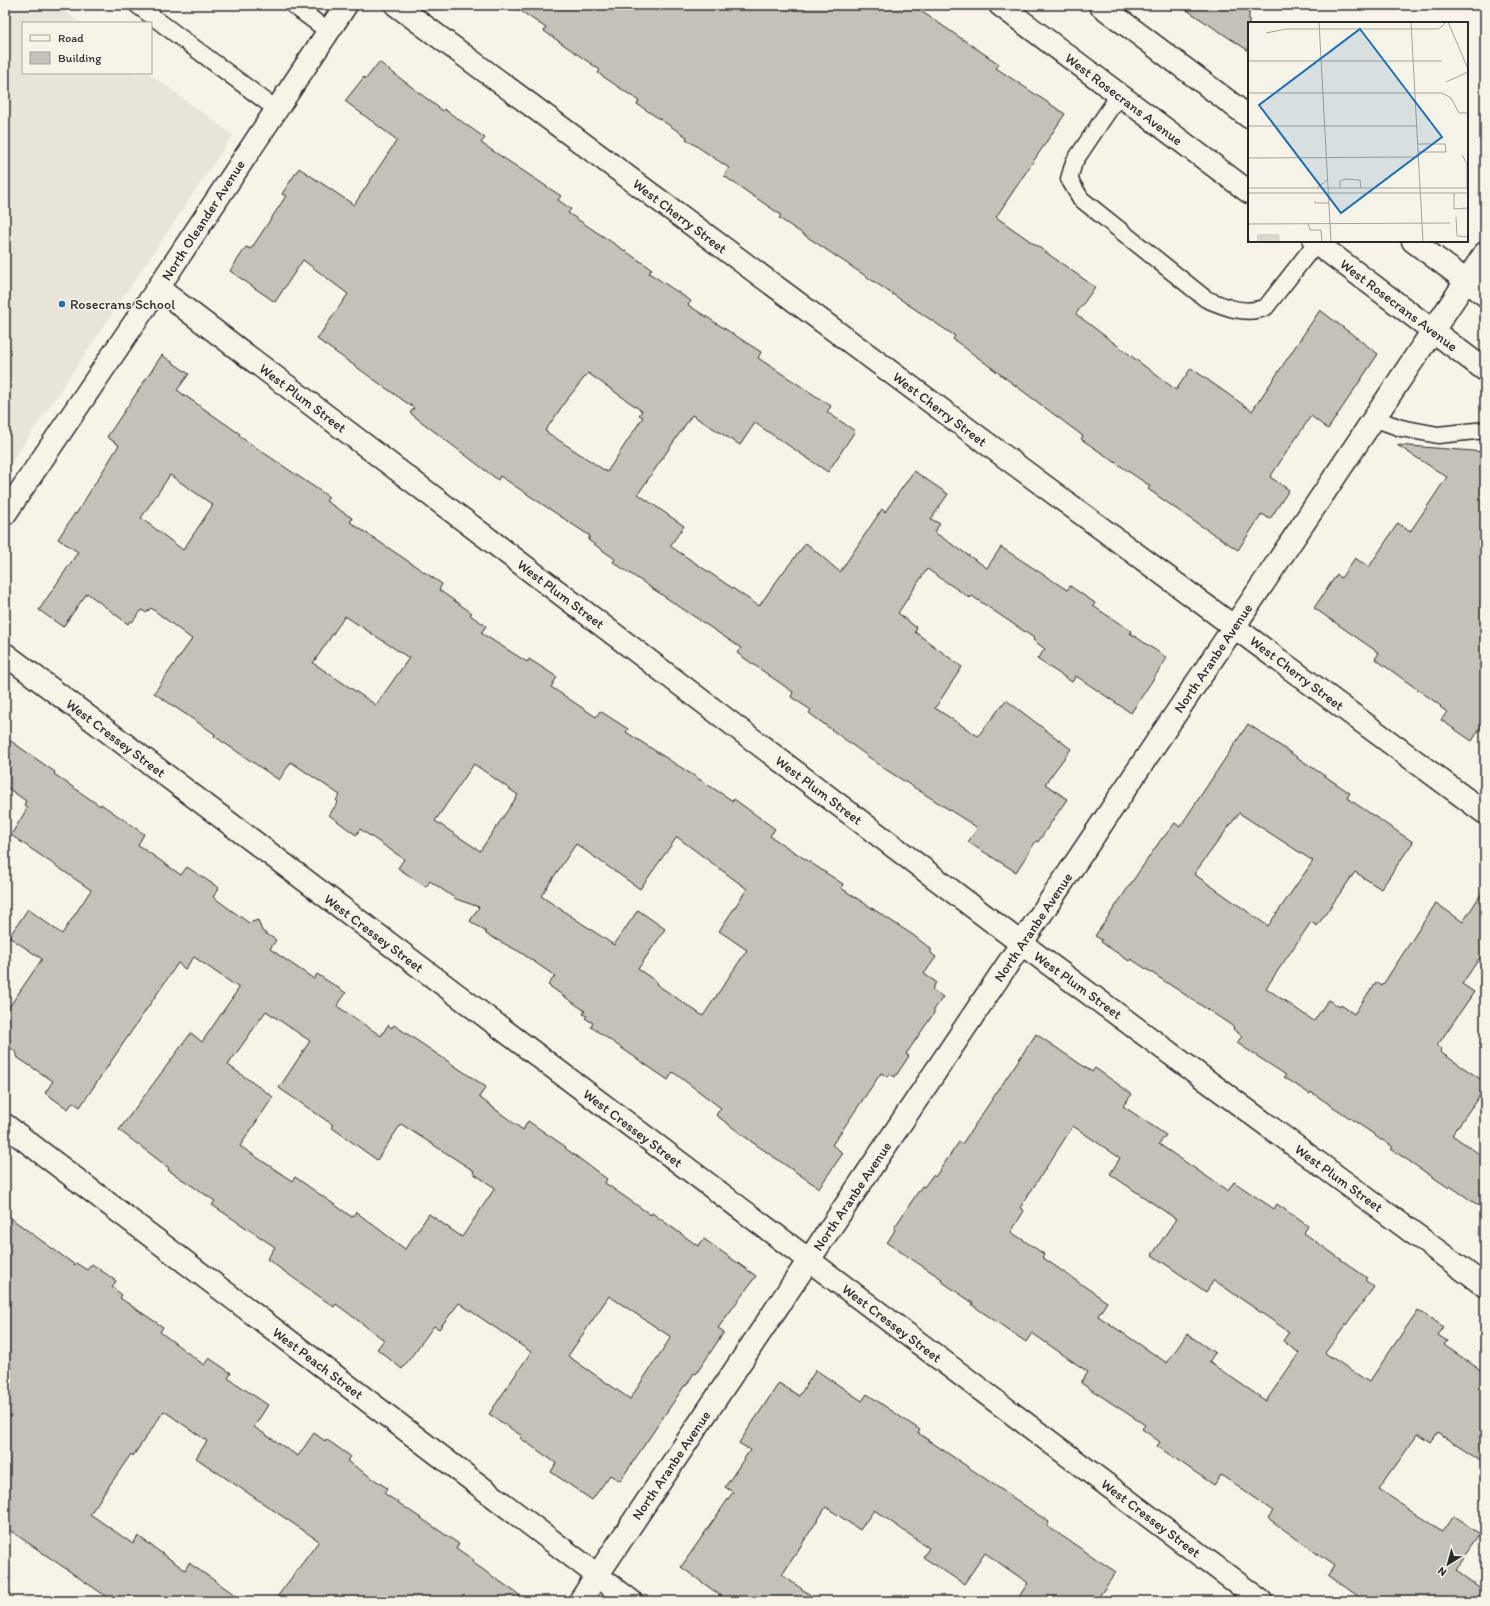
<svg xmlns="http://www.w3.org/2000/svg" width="1490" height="1606" viewBox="0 0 1490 1606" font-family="Itim,sans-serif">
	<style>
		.built { fill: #e8e4da }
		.building { fill: #c4c1b9; stroke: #2b2b2b; fill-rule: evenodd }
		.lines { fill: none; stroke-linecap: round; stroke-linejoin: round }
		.lane-casing { stroke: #2b2b2b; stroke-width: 19 }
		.street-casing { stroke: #2b2b2b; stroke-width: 25 }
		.primary-casing { stroke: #2b2b2b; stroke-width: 25 }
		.lane { stroke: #f7f3e8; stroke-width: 16 }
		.street { stroke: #f7f3e8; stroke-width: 22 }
		.primary { stroke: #f7f3e8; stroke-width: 22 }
		.poi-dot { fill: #1f6fb2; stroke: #f7f3e8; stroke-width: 1.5 }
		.labels { text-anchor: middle; stroke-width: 3; stroke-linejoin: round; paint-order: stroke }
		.street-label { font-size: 14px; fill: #2b2b2b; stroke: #f7f3e8 }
		.poi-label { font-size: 14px; fill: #2b2b2b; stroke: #f7f3e8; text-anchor: start }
		.inset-road { fill: none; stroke: #a5a39c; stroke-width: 1 }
		.view { fill: #1f6fb2; fill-opacity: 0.15; stroke: #1f6fb2; stroke-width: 2 }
		.inset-edge { fill: none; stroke: #2b2b2b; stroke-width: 2 }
	</style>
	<rect width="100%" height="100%" fill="#f7f3e8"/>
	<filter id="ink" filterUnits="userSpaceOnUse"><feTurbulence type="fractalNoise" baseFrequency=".025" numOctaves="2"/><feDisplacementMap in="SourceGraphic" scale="8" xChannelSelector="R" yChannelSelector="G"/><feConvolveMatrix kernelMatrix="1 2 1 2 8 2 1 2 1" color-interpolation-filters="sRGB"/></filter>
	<g filter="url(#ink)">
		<path class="built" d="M5 5H56L81 23H23V73H149L233 135 5 472Z"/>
		<g class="building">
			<path d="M512 5H912L999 64 996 68 1065 114 996 217 1095 287 1076 314 1176 390 1191 368 1252 411 1320 310 1378 354 1328 429 1311 416 1270 477 1289 490 1270 519 1262 514 1238 550 1189 518 1148 489 1150 486 1081 439 1083 436 953 339 955 336 779 218 781 215 724 176 729 168 686 139 687 137 637 104 639 101 598 73 600 70 544 31 546 28Z"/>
			<path d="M1179 5H1249V51Z"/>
			<path d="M379 62 443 111 444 109 485 138 481 143 561 196 558 200 571 209 568 213 652 269 649 273 691 301 688 305 761 352 758 358 831 406 827 412 855 431 828 472 755 423 740 445 692 415 638 494 684 526 670 546 759 606 781 575 806 543 840 572 882 509 885 512 914 471 948 494 931 519 940 524 934 532 987 568 1001 547 1067 590 1070 586 1095 603 1093 606 1131 631 1130 633 1167 658 1131 713 1076 676 1072 682 1037 659 1045 649 1033 640 1034 638 972 596 970 598 927 569 898 613 917 628 915 632 962 667 935 708 978 736 1006 700 1071 749 1045 784 1067 799 1038 842 1036 841 1016 872 968 842 978 828 885 769 809 713 811 710 791 697 793 692 737 653 741 648 613 562 615 559 588 540 590 536 500 476 498 480 410 413 414 408 317 339 348 294 303 260 275 302 230 271 246 247 251 249 286 196 282 194 299 168 354 205 397 140 345 101 364 77 366 79ZM588 373 642 411 639 415 643 417 607 472 545 431 565 402Z"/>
			<path d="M162 355 189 374 177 390 240 434 239 436 329 497 326 501 352 518 350 522 442 584 439 590 472 613 470 615 486 626 481 633 527 662 529 659 557 677 551 687 596 717 600 711 628 729 626 732 733 801 734 799 775 829 770 836 843 884 841 888 913 935 931 949V953L936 957 924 974 936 982 932 990 943 997 934 1010V1013L906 1054 909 1056 895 1077 890 1074 888 1077 881 1073 832 1145 843 1153 819 1188 752 1142 716 1115 721 1108 673 1072 668 1080 591 1027 593 1023 585 1018 587 1016 583 1014 585 1011 548 985 555 976 520 952 486 934V932L470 921 479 907 456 899 430 881 426 887 398 868 404 859 360 829 356 835 329 815 338 802 336 800 340 795 291 762 279 780 214 736 215 734 154 693 192 639 151 608 146 613 142 610 132 622 130 621 128 624 87 593 63 627 39 610 78 552 58 539 75 513 76 514 119 445 107 437ZM170 475 213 505 183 550 141 518ZM345 616 409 658 376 705 313 663ZM474 764 518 795 480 851 435 821ZM677 837 747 889 719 931 747 950 703 1016 656 984 657 982 638 969 665 929 638 910 614 945 541 896 576 844 640 889Z"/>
			<path d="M1397 445 1485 452V720L1472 741 1441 720 1447 712 1440 707 1441 706 1375 659 1379 653 1314 608 1337 574 1341 578 1355 558 1369 567 1398 523 1410 532 1447 477Z"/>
			<path d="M1248 724 1350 793 1347 798 1413 842 1381 889 1355 872 1317 926 1311 922 1266 988 1314 1021 1328 1000 1340 1007 1341 1005 1354 1014 1376 982 1382 986 1436 903 1463 922 1485 888V950L1462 984 1474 992 1437 1046 1442 1049 1440 1052 1485 1082V1088L1452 1135 1485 1158V1210L1450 1186 1449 1188 1391 1149 1393 1147 1311 1092 1310 1094 1284 1077 1286 1075 1237 1043 1242 1036 1233 1029 1234 1027 1131 959 1129 961 1101 942 1102 940 1095 936 1162 838H1163L1175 823 1180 827ZM1239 813 1313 861 1268 926 1194 874Z"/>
			<path d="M5 737 55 772 54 774 100 806 101 804 144 834 138 845 181 875 187 867 219 888 213 897 249 923 258 920 262 931 276 940 270 949 314 979 317 974 346 993 337 1006 381 1036 388 1025 392 1028 394 1025 486 1087 479 1097 523 1130 528 1121 566 1147 565 1148 607 1179 605 1183 651 1215 652 1213 698 1246 704 1239 756 1276 718 1328 724 1332 696 1374 694 1373 686 1386 685 1385 620 1481 610 1475 592 1500 551 1472 556 1463 520 1438 522 1436 489 1414 531 1352 459 1303 439 1329 434 1326 402 1369 377 1349 384 1340 336 1304 334 1307 267 1259 275 1247 212 1205 215 1201 168 1170 169 1168 119 1130 191 1033 202 1042 239 988 194 957 185 969 178 963 80 1107 73 1102 68 1109 45 1093 53 1081 18 1058 16 1052 5 1045V1013L42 959 9 937 28 909 62 934 91 890 11 835 28 807 24 805 26 801 5 786ZM266 1011 310 1041 279 1088 333 1125 331 1127 377 1160 401 1124 474 1171 473 1173 495 1188 462 1237 429 1214 405 1249 356 1212 352 1217 295 1177 292 1181 240 1146 273 1097 228 1065ZM609 1296 671 1337 630 1399 568 1356Z"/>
			<path d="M1036 1034 1092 1072 1095 1068 1132 1094 1123 1106 1166 1135 1159 1144 1228 1191 1234 1182 1274 1209 1277 1204 1308 1226 1304 1233 1367 1278 1365 1280 1374 1287 1325 1353 1369 1382 1418 1310 1444 1327 1438 1335 1447 1341 1444 1345 1485 1373V1464L1438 1433 1431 1443 1418 1434 1379 1489 1442 1532 1453 1516 1480 1534 1455 1570 1485 1591V1601H1365L1328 1575 1334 1566 1268 1518 1273 1511 1221 1475 1214 1485 1157 1446 1160 1442 1142 1429 1145 1425 1081 1383 1088 1372 1032 1333 1026 1342 972 1305 973 1303 941 1281 942 1279 887 1243 895 1230 894 1228 922 1186 924 1187 933 1175 935 1177 959 1142 962 1144ZM1073 1126 1120 1158 1110 1174 1176 1219 1152 1255 1206 1292 1214 1280 1289 1332 1283 1341 1299 1353 1266 1401 1209 1362 1215 1353 1187 1334 1167 1363 1098 1316 1107 1302 1042 1257 1044 1254 1011 1232 1024 1211 1020 1208Z"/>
			<path d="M5 1214 75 1265 76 1263 87 1270 92 1264 116 1281 112 1287 122 1295 120 1298 163 1327 160 1332 204 1365 209 1358 231 1373 228 1378 268 1405 254 1427 298 1456 314 1433 325 1441 326 1439 350 1456 347 1461 387 1488 384 1493 459 1544 456 1548 474 1560 472 1562 528 1601H274L319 1541 196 1458 207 1441 164 1411 133 1456 131 1454 90 1514 133 1544 138 1536 185 1570 189 1563 244 1601H113L5 1527Z"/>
			<path d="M816 1370 862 1401 867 1394 920 1430 918 1433 1049 1522 1047 1526 1116 1572 1096 1601H1016L1028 1583 985 1553 964 1584 923 1557 929 1548 874 1510 860 1530 826 1507 782 1575 819 1601H728L681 1567 733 1492 725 1487 750 1450 739 1443 779 1383 799 1396Z"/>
		</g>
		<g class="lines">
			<g class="lane-casing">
				<g id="lane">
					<path d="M137 5 276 109"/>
					<path d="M293 5 328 31"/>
					<path d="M1119 95 1074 162 1069 179 1081 199 1206 299C1225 307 1246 316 1266 307L1316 243"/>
					<path d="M1373 418 1401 428 1438 435 1485 430"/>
				</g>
			</g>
			<g class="street-casing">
				<g id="street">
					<path d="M396 5 1485 813"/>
					<path d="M158 288 1022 944 1485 1286"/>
					<path d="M5 514 158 288 346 5"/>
					<path d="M5 654 1261 1601"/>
					<path d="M5 1125 631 1601"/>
					<path d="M580 1601 1485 253"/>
				</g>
			</g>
			<g class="primary-casing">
				<g id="primary">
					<path d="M1000 5 1249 192"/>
					<path d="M1100 5 1249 117"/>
					<path d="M1314 241 1485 370"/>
					<path d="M1413 241 1485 295"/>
				</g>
			</g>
			<use href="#lane" class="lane"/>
			<use href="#street" class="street"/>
			<use href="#primary" class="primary"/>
		</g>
	</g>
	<circle class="poi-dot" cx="62" cy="304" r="4"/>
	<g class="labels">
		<g class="street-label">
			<text transform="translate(1124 99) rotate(37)" y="5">West Rosecrans Avenue</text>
			<text transform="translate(680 216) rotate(37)" y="5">West Cherry Street</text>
			<text transform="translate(203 220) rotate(-57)" y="5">North Oleander Avenue</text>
			<text transform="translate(1399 305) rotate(37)" y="5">West Rosecrans Avenue</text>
			<text transform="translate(303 398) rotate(37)" y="5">West Plum Street</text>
			<text transform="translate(940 409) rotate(37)" y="5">West Cherry Street</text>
			<text transform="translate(561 594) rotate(37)" y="5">West Plum Street</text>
			<text transform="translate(1213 658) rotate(-56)" y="5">North Aranbe Avenue</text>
			<text transform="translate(1297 673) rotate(37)" y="5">West Cherry Street</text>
			<text transform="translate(116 738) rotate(37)" y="5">West Cressey Street</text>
			<text transform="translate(819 790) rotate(37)" y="5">West Plum Street</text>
			<text transform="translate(1033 927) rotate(-56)" y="5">North Aranbe Avenue</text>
			<text transform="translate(374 933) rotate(37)" y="5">West Cressey Street</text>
			<text transform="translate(1078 985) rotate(36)" y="5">West Plum Street</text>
			<text transform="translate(633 1128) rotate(37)" y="5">West Cressey Street</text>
			<text transform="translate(1339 1178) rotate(36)" y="5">West Plum Street</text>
			<text transform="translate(852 1196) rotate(-56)" y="5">North Aranbe Avenue</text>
			<text transform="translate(892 1323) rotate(37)" y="5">West Cressey Street</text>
			<text transform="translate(318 1363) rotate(37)" y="5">West Peach Street</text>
			<text transform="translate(671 1465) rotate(-56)" y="5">North Aranbe Avenue</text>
			<text transform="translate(1151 1518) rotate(37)" y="5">West Cressey Street</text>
		</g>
		<g class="poi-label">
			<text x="70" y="309">Rosecrans School</text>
		</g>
	</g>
	<g transform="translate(1248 22)">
		<rect width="220" height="220" fill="#f7f3e8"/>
		<path d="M9 212H31L32 220H9Z" fill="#dad6cc"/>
		<path class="inset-road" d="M71 0 83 220M163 0 175 220M200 0 220 47M18 11 38 7H191L198 0M0 39H194M198 60 220 50M0 71H194L203 76 211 91H220M0 104H169M170 122H197L198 130H170M214 133 219 142V166M0 136 170 135M0 166H220M69 166 80 157M92 166V159L97 157 112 158 113 166M0 171H220M206 171V187L220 186M67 179V181H81M208 195 209 214 220 215M60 201 62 208H73L74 220M0 202 202 201M0 207 1 220"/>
		<path class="view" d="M112 7 194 115 93 191 11 83Z"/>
		<rect width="220" height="220" class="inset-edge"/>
	</g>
	<rect width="1490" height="1606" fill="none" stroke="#f7f3e8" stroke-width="20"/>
	<rect x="10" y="10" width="1470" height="1586" fill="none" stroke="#2b2b2b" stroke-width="1.5" filter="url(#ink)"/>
	<rect x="22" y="22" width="130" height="52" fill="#f7f3e8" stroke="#a5a39c"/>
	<rect x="30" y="35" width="20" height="6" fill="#f7f3e8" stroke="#a5a39c"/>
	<text x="58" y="42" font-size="12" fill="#2b2b2b">Road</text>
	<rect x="30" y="52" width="20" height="12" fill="#c4c1b9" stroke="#a5a39c"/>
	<text x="58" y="62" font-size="12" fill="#2b2b2b">Building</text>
	<g transform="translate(1448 1564) rotate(217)" stroke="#f7f3e8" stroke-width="3" paint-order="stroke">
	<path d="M0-3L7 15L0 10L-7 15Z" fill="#2b2b2b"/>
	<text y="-6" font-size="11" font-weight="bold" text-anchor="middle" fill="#2b2b2b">N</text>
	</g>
</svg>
